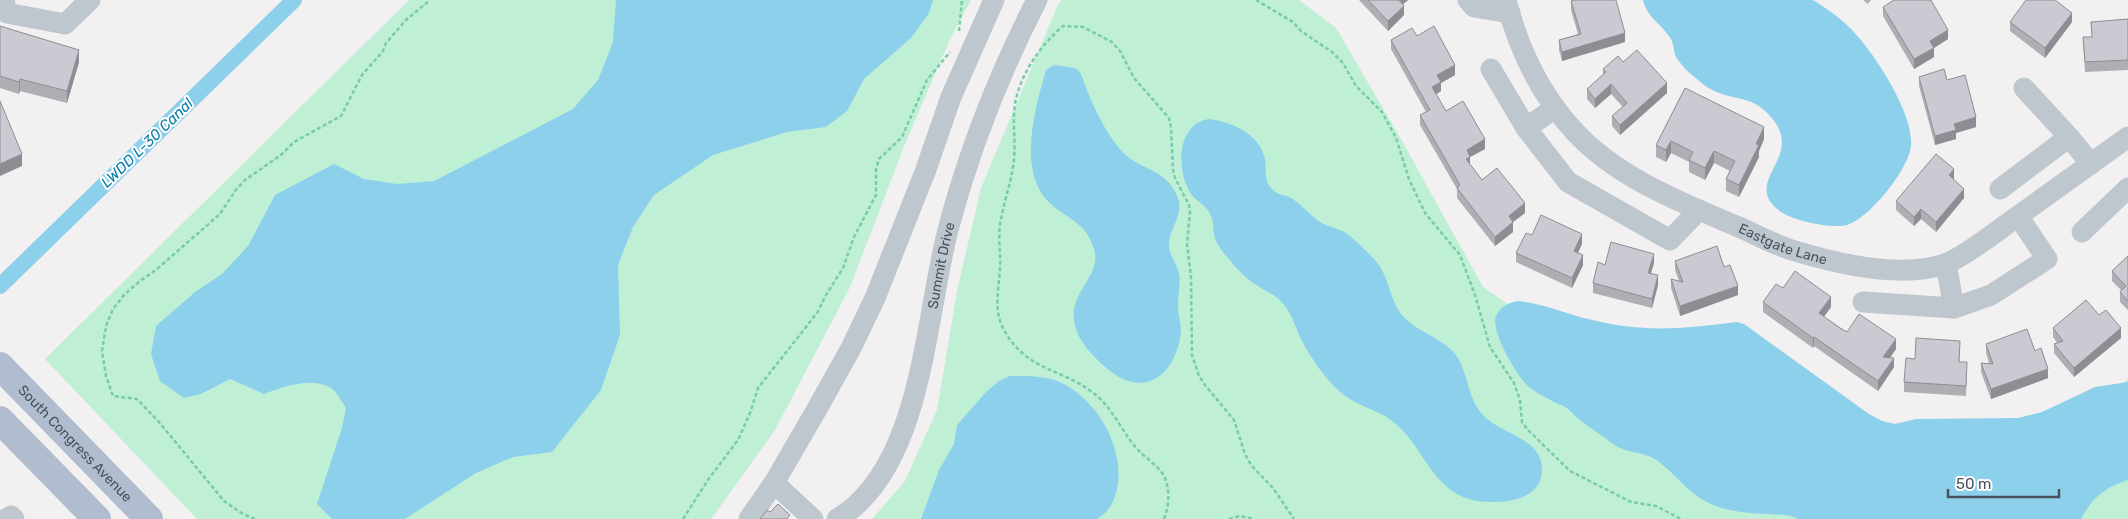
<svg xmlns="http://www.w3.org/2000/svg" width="2128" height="519" viewBox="0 0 2128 519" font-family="Rubik,sans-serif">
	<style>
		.green { fill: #bfefd5 }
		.water { fill: #8dd0eb }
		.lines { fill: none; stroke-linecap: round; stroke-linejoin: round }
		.canal { stroke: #8dd0eb; stroke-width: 16 }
		.path { stroke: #78cca9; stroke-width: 2.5; stroke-dasharray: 4 2.5; stroke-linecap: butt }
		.minor { stroke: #bec6ce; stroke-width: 21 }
		.major { stroke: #b0bdce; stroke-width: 28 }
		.wall { fill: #aeafb5 }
		.shaded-wall { fill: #8d8e93 }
		.building { fill: #cacbd2; stroke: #8d8e93 }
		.labels { text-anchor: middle; stroke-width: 4; stroke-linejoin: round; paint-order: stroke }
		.street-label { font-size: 14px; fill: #48515d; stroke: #fff }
		.water-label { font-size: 15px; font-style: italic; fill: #0e7ea9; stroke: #fff }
	</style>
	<rect width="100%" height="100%" fill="#f2f0f0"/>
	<g class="green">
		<path d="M409 0H971L950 39 905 144 850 287 775 430 711 519H197L45 359Z"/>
		<path d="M1061 0H1299L1336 28 1401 139 1483 287 1765 482 2094 419 2128 378V519H872L905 481 937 410 957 291 981 188 1057 7Z"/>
	</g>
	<g class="water">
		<path d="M616 0H933L929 13 912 37 864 79 847 111 826 127 787 132 713 155 654 195 633 227 618 265 620 335 601 390 552 452 513 457 476 473 405 519H332L317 504 342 428 346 408C342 402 336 390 329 387 311 377 282 387 264 394L230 379 201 394 184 398 160 381 151 354 156 326 195 292 222 274 248 246 275 195 334 164 364 179 397 184 434 181 573 109 598 80 613 42Z"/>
		<path d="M1643 0H1813C1826 8 1839 17 1849 27 1872 49 1914 113 1911 145 1910 168 1869 219 1847 225 1832 229 1794 221 1781 212 1736 179 1815 156 1764 110 1751 98 1735 99 1719 93 1711 90 1703 85 1697 79 1690 74 1681 65 1676 57 1673 50 1674 42 1669 36 1660 23 1647 17 1643 0Z"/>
		<path d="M1054 65 1075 68 1079 71C1084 78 1085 87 1089 95 1096 113 1107 133 1119 148 1137 171 1167 167 1178 198 1184 216 1169 228 1169 245 1169 255 1177 264 1179 273 1181 283 1178 294 1178 304 1177 312 1181 321 1181 330 1179 361 1158 394 1123 379 1108 372 1084 349 1078 334 1060 292 1106 279 1093 246 1085 223 1068 219 1051 204 1016 173 1035 109 1046 70Z"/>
		<path d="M1209 119C1232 122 1260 134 1265 159 1267 171 1263 182 1274 191 1278 195 1284 195 1289 197 1301 203 1309 215 1320 222 1328 227 1338 228 1346 233 1356 240 1366 251 1375 260 1389 275 1389 299 1402 315 1416 332 1442 337 1456 355 1469 374 1467 399 1484 416 1501 434 1542 438 1542 469 1542 475 1541 480 1538 485 1528 499 1510 502 1493 502 1427 503 1428 439 1383 415 1369 408 1351 402 1339 391 1324 377 1311 358 1302 341 1296 330 1293 316 1285 306 1278 296 1267 292 1258 286 1246 279 1238 270 1229 259 1224 254 1219 247 1216 241 1212 232 1215 222 1210 214 1206 205 1196 201 1191 194 1176 171 1176 124 1209 119Z"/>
		<path d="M1518 301C1542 303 1564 313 1588 319 1642 333 1682 329 1737 322L1744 324 1869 414 1882 421 1895 424 1916 419 2018 418 2042 412 2095 387 2128 382V480C2104 488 2093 497 2081 519H1798C1790 514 1778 515 1769 514 1747 513 1725 512 1705 501 1687 491 1675 474 1659 462 1646 451 1627 454 1613 444 1603 436 1592 429 1582 422 1574 416 1568 406 1558 404 1547 398 1533 392 1525 383 1515 372 1490 330 1496 316 1501 306 1508 303 1518 301Z"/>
		<path d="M1010 376C1029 376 1048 375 1066 385 1100 405 1125 449 1117 489 1114 502 1109 512 1097 519H921L939 470 954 444 957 425 987 391 999 381Z"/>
	</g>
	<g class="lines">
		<path class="canal" d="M0 286 294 0"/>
		<g class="path">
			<path d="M1256 0 1293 22 1301 31 1332 52 1343 63 1356 86 1382 112 1396 138 1409 179 1425 213 1460 255 1475 295 1490 347 1514 383 1520 400 1522 422 1528 430 1570 471 1631 502 1656 506 1681 519"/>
			<path d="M959 31 962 0"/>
			<path d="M255 519 243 514 224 501 159 422 137 399 113 396 106 376 102 351 106 326 113 309 124 295 140 281 157 269 220 214 235 191 245 180 281 155 294 142 341 116 362 75 383 51 386 43 406 20 430 0"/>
			<path d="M683 519 708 480 738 440 750 413 758 388 817 313 826 295 843 268 854 237 876 195V169L879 159 902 137 927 80 950 52"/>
			<path d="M1164 519C1169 506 1170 491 1165 478 1160 467 1147 459 1139 451 1122 433 1113 407 1092 392 1059 367 1028 372 1004 330 993 311 999 288 1000 267 1001 253 998 239 1000 225 1003 203 1012 182 1014 159 1016 138 1011 115 1017 95 1024 69 1043 43 1063 26L1083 27 1112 42 1120 51 1134 78 1169 118 1171 128 1173 170 1175 178 1189 205 1190 212 1187 244 1191 277 1192 355 1199 376 1205 385 1234 420 1245 454 1251 465 1273 488 1294 519"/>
			<path d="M1229 519 1240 516 1254 519"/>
		</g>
		<g class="minor">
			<path d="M4 0 7 13 65 24 90 0"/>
			<path d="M1468 0 1474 7 1510 13"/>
			<path id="s1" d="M1506 0C1519 51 1540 95 1576 133 1619 179 1685 204 1741 228 1759 236 1777 246 1795 251 1838 264 1901 279 1945 264 1962 258 1992 235 2007 224 2047 195 2088 166 2128 137"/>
			<path d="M1491 69 1526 128 1555 108"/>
			<path d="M2024 88 2069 137"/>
			<path d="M1526 128 1568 182 1670 240 1699 210"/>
			<path d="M2000 189 2069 137 2091 164"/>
			<path d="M2082 232 2128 188"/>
			<path d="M1863 302 1954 308 1946 264"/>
			<path d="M1954 308 1991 295 2047 259 2018 216"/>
			<path d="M774 483 813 519"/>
			<path d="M6 519 11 516 14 519"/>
			<path d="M749 519 774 483 817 409 851 348 875 298 925 172 951 97 994 0"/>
			<path id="s2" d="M837 519C843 515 850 511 855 506 924 445 926 311 949 226 970 147 1000 72 1037 0"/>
		</g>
		<g class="major">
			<path id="s3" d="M0 366 149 519"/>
			<path d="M0 420 97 519"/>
		</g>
	</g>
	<g class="wall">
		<path d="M1359 0H1408L1403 4 1404 15 1388 31Z"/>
		<path d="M1863 0H1871L1868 4Z"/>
		<path d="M1571 1 1625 42 1562 61 1559 50V40L1578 34 1571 10Z"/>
		<path d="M1883 7 1948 39 1934 48V57L1914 69 1883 16Z"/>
		<path d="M2128 19V70L2085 72 2083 37H2092L2091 22Z"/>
		<path d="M2010 22H2072L2045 58 2010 31Z"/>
		<path d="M0 26 79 62 67 103 20 91 19 94 0 88Z"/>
		<path d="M1417 36 1455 75 1441 83V91L1436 94 1446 111 1485 149 1470 157V165L1482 180 1525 213 1513 222V232L1495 246 1457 198V189L1420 125V115L1426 112 1391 49V40Z"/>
		<path d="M1623 62 1667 93 1620 135 1612 126V116L1623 107 1611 94 1595 108 1587 99V89L1603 75V69Z"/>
		<path d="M1919 77 1947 80 1976 127 1956 133V139L1935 145 1919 86Z"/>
		<path d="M1685 88 1764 139 1759 151V157L1739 197 1726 191V179L1730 171 1714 163 1705 180 1689 172V162L1671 153 1666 162 1656 157V145Z"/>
		<path d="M1953 179 1964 198 1936 232 1921 219 1914 226 1896 210V201L1954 179Z"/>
		<path d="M1532 235 1582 244 1578 253 1583 265 1572 288 1516 262V253Z"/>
		<path d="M2128 256V310L2120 302V292L2121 290 2112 281V271Z"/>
		<path d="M1675 261 1724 267 1738 295 1680 316 1671 288V279L1679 281 1675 270Z"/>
		<path d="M1654 263 1651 273 1658 285 1652 308 1593 293V283L1605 265Z"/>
		<path d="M1763 302 1831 307 1824 317 1847 332 1896 349 1890 358 1894 367 1878 391 1814 346 1813 348 1763 312Z"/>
		<path d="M2099 315 2121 338 2074 377 2054 353V344L2057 343 2053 337V328Z"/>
		<path d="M1986 344 2035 351 2048 378 1991 399 1981 372V363H1989L1986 353Z"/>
		<path d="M1960 350 1959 362 1967 372 1966 396 1904 392V382L1915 359Z"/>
	</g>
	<g class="shaded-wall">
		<path d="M1398 0H1408L1398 9Z"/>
		<path d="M1404 6V15L1388 31V21Z"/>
		<path d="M2072 13V22L2045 58V48Z"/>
		<path d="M1948 30V39L1934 48V57L1914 69V59L1930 41Z"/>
		<path d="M1625 33V42L1562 61V52Z"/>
		<path d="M79 50V62L67 103V91Z"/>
		<path d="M1455 65V75L1441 83V91L1432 97V87L1437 75Z"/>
		<path d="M20 79V91L19 94V82Z"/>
		<path d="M1667 83V93L1620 135V125Z"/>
		<path d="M1611 84V94L1595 108V99Z"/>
		<path d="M1976 117V127L1956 133V139L1935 145V136L1954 124Z"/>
		<path d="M1764 127V139L1759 151V157L1739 197V185L1756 144Z"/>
		<path d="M1485 139V149L1470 157V166L1466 169 1467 150Z"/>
		<path d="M1671 141V153L1666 162V150Z"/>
		<path d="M1714 151V163L1705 180V168Z"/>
		<path d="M22 154V166L0 176V164Z"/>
		<path d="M1954 169V179L1949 185V175Z"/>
		<path d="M1964 189V198L1936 232V222Z"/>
		<path d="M1525 203V213L1509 225V216Z"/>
		<path d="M1921 209V219L1914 226V217Z"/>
		<path d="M1513 222V232L1495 246V237Z"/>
		<path d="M1582 234V244L1574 261V251Z"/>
		<path d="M1654 254V263L1648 282V273Z"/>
		<path d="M1583 255V265L1572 288V278Z"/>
		<path d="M1658 275V285L1652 308V299Z"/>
		<path d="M1738 286V295L1680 316V306Z"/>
		<path d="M1831 297V307L1819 323V313Z"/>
		<path d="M2121 328V338L2074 377V368Z"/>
		<path d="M1814 337V346L1813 348V338Z"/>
		<path d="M1896 339V349L1883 367V357Z"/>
		<path d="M1894 358V367L1878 391V381Z"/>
		<path d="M2048 369V378L1991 399V389Z"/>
	</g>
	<g class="building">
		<path d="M1368 0H1399L1404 6 1388 21Z"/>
		<path d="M1574 0H1616L1625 33 1562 52 1559 40 1581 34 1571 1Z"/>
		<path d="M1894 0H1931L1948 30 1930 41 1934 48 1914 59 1883 7Z"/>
		<path d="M2026 0H2055L2072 13 2045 48 2010 22Z"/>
		<path d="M2128 19V60L2085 62 2083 37H2092L2091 22Z"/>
		<path d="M0 26 79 50 67 91 20 79 19 82 0 76Z"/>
		<path d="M1434 26 1455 65 1437 75 1441 82 1432 87 1446 111 1463 101 1485 139 1467 150 1470 157 1466 159 1482 180 1497 168 1525 203 1509 216 1513 222 1495 237 1457 188 1460 185 1420 115 1430 110 1391 40 1412 28 1417 36Z"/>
		<path d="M1637 50 1667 83 1620 125 1612 116 1627 103 1611 84 1595 99 1587 89 1606 72 1603 69 1618 56 1623 62Z"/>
		<path d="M1944 69 1947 80 1965 75 1976 117 1954 124 1956 130 1935 136 1919 77Z"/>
		<path d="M1685 88 1764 127 1756 144 1759 145 1739 185 1726 179 1735 161 1714 151 1705 168 1689 160 1693 152 1671 141 1666 150 1656 145Z"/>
		<path d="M0 101 22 154 0 164Z"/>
		<path d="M1936 154 1954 169 1949 175 1964 189 1936 222 1921 209 1914 217 1896 201Z"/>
		<path d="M1541 215 1582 234 1574 251 1583 255 1572 278 1516 253 1526 233 1532 235Z"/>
		<path d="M1611 242 1654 254 1648 273 1658 275 1652 299 1593 283 1598 262 1605 265Z"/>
		<path d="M1717 246 1724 267 1730 265 1738 286 1680 306 1671 279 1683 282 1675 261Z"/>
		<path d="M2128 256V301L2120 292 2126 286 2112 271Z"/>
		<path d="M1795 271 1831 297 1819 313 1840 328 1847 332 1859 314 1896 339 1883 357 1894 358 1878 381 1814 337 1813 338 1763 302 1776 284 1783 288Z"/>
		<path d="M2086 300 2099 315 2106 310 2121 328 2074 368 2054 344 2063 341 2053 328Z"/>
		<path d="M2027 329 2035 351 2041 348 2048 369 1991 389 1981 363 1993 364 1986 344Z"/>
		<path d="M1916 338 1960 341 1959 362H1967L1966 386 1904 382 1906 358 1915 359Z"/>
		<path d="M778 504 790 515 787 519H760L767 510 770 512Z"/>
	</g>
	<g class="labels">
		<g class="street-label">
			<text dy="5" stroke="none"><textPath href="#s1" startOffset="389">Eastgate Lane</textPath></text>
			<text dy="5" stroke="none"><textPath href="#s2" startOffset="282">Summit Drive</textPath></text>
			<text dy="5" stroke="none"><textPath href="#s3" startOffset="108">South Congress Avenue</textPath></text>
		</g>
		<g class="water-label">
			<text transform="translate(147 143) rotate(-44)" y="5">LWDD L-30 Canal</text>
		</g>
	</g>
	<path d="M1948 489v8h111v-8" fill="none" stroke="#48515d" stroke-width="2.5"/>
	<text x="1956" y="489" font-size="15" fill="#48515d" stroke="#ffffff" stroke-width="4" paint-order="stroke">50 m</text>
</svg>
